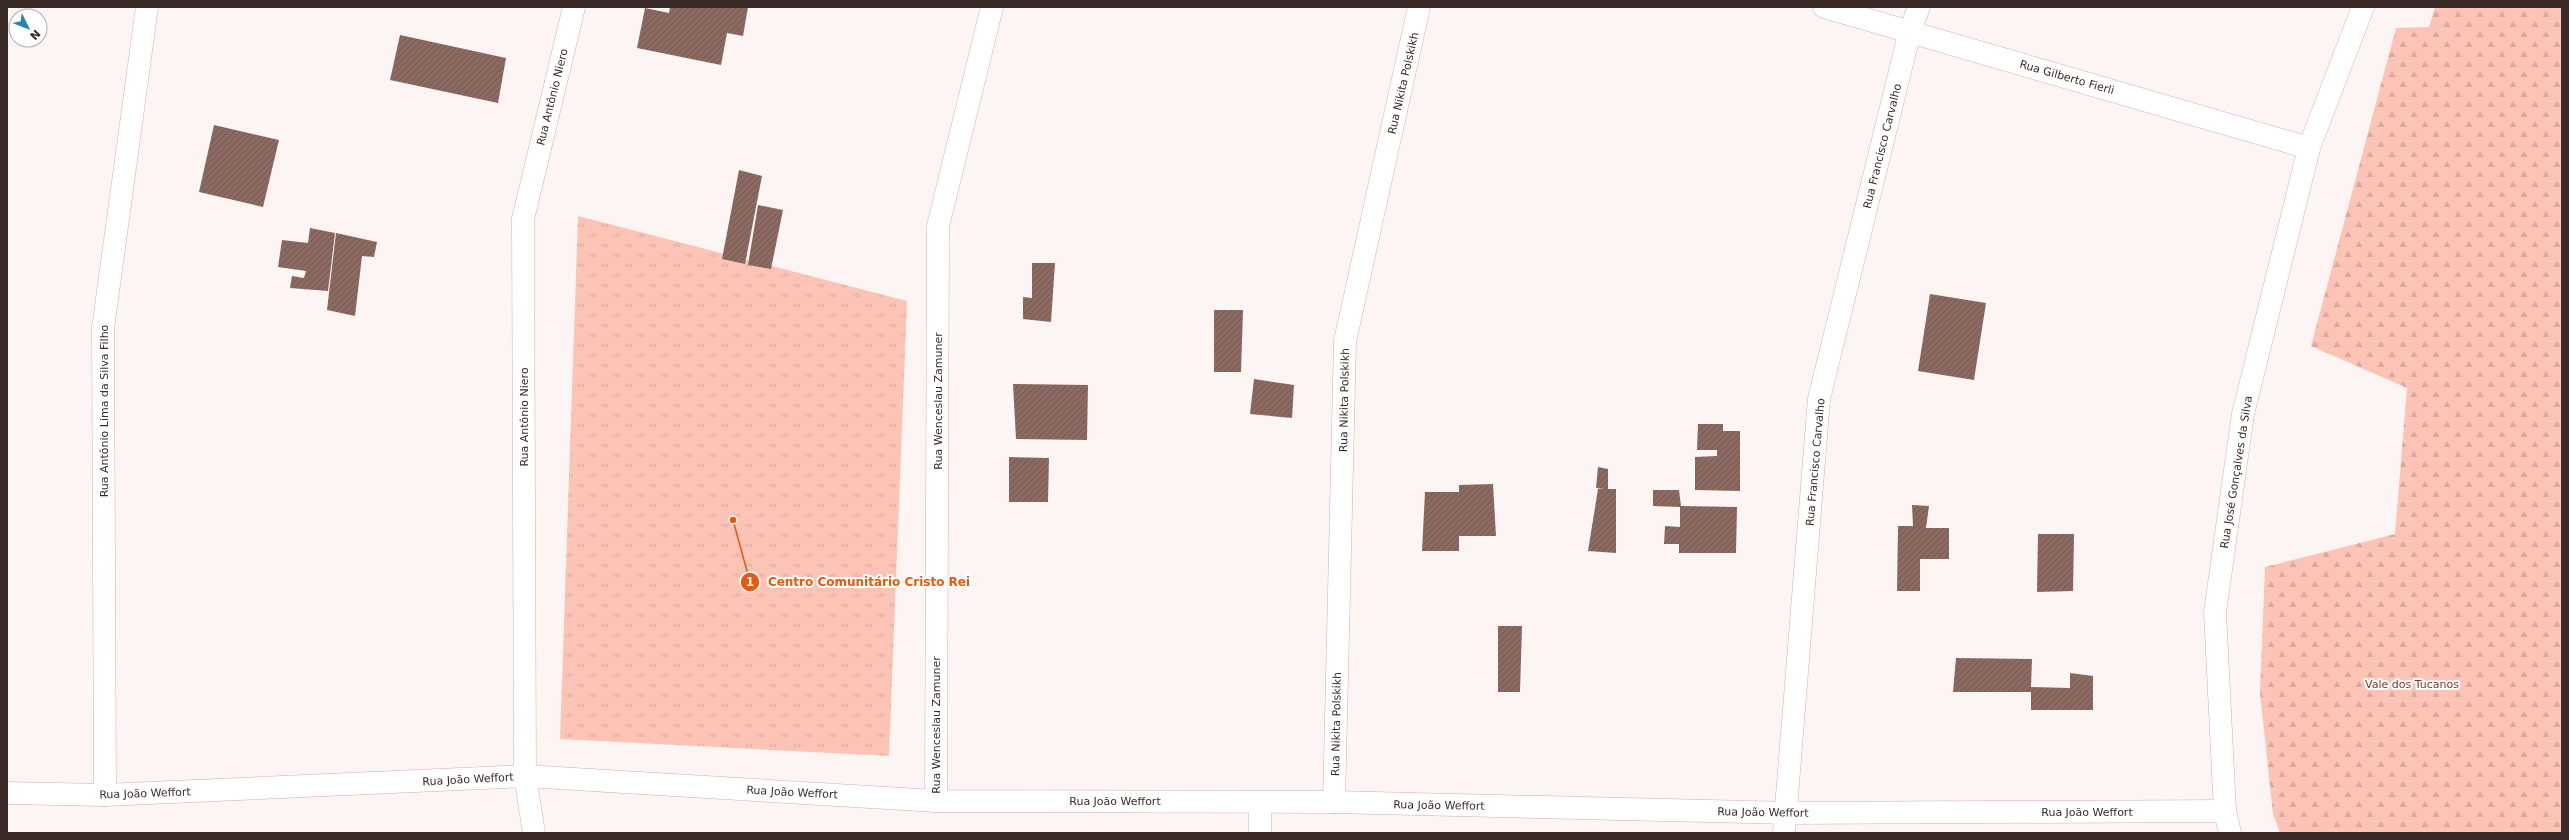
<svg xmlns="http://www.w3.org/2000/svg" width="2569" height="840" viewBox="0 0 2569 840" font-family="'DejaVu Sans',sans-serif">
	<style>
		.forest { fill: url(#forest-firs) }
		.park { fill: url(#park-tufts) }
		.building { fill: url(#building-hatch) }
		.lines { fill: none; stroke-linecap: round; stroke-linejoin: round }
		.street-casing { stroke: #d4afa6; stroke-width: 23 }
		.street { stroke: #fff; stroke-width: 22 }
		.labels { text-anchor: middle; stroke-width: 4; stroke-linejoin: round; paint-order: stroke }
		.street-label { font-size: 11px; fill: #3a2b28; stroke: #fff }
		.park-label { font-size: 11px; fill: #90301b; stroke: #fff }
		.leader { fill: none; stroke: #e8590c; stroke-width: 1.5 }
		.callout-dot { fill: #e8590c; stroke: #fff; stroke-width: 1.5 }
		.mark-label { font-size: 12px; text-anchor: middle; font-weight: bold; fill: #fff }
		.callout-label { font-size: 12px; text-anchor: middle; font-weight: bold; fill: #e8590c; stroke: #fff; stroke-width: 4; stroke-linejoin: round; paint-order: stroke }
	</style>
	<defs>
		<pattern id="forest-firs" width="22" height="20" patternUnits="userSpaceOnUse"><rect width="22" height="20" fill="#fcc4b6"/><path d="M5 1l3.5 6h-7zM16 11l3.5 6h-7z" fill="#d9a99c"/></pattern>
		<pattern id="park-tufts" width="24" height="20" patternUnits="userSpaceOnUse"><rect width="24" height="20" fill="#fcc4b6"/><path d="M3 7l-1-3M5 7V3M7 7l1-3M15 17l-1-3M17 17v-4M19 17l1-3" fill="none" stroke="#d9a99c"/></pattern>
		<pattern id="building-hatch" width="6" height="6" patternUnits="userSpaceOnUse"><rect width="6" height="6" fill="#8c6a62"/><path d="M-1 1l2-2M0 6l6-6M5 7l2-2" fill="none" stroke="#735751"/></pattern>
	</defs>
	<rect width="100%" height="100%" fill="#fdf5f3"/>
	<path class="forest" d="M2435 7H2562V833H2280L2273 814 2260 693 2265 567 2395 534 2407 388 2311 346 2396 28 2429 27Z"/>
	<path class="park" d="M578 216 907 301 889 756 560 739Z"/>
	<g class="building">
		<path d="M670 7H748L743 36 727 33 721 65 637 48 645 8 669 13Z"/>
		<path d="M400 35 506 58 498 103 390 80Z"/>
		<path d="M214 125 279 140 263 207 199 192Z"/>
		<path d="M739 170 762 176 745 264 722 259Z"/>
		<path d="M758 205 783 210 771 269 748 265Z"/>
		<path d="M310 228 335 233 328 291 290 288 292 276 304 278 306 271 278 267 282 240 308 243Z"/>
		<path d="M336 233 377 242 374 257 362 256 355 316 327 310Z"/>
		<path d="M1032 263H1055L1051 322 1023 319V297L1032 298Z"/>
		<path d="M1930 294 1986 303 1974 380 1918 371Z"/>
		<path d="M1214 310H1243L1241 372H1214Z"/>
		<path d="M1254 379 1294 385 1292 418 1250 414Z"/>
		<path d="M1013 384 1088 385 1087 440 1016 439Z"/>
		<path d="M1698 424H1723V431H1740V491L1695 490V457L1717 456V450H1697Z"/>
		<path d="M1009 457 1049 458 1048 502H1009Z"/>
		<path d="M1598 467 1608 469V489H1616V553L1588 551 1598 489H1604L1596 488Z"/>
		<path d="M1493 484 1496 536H1459V551H1422L1425 492H1459V485Z"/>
		<path d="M1653 490H1679L1681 506 1737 507 1736 553H1679V544H1664L1665 526 1680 527V507L1653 506Z"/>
		<path d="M1912 505 1929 506 1926 528H1949V559H1920V591H1897L1898 526H1913Z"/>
		<path d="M2038 534H2074L2073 591 2037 592Z"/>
		<path d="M1498 626H1522L1520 692H1498Z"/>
		<path d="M1956 658 2032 659 2031 687 2070 688V673L2093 676V710H2031V692H1953Z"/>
	</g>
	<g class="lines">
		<g class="street-casing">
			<g id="street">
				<path d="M1824 7 2309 148"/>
				<path d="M7 793 105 795 525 776 936 801 1334 802 1786 813 2225 811"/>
				<path d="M105 795 103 328 147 7"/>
				<path d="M936 801 938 226 992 7"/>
				<path d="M1334 802 1345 341 1419 7"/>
				<path d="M534 833 525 776 523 219 574 7"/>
				<path d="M1260 833V802"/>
				<path d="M1784 833 1819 399 1910 31 1919 7"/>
				<path d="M2230 833 2225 811 2215 612 2243 414 2309 148 2363 7"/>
			</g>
		</g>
		<use href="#street" class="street"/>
	</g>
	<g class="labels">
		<g class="street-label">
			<text transform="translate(2067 77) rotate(16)" y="4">Rua Gilberto Fierli</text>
			<text transform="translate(1403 83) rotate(-77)" y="4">Rua Nikita Polskikh</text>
			<text transform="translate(552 97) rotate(-76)" y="4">Rua Antônio Niero</text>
			<text transform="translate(1882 146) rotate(-76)" y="4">Rua Francisco Carvalho</text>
			<text transform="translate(1344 400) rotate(-89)" y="4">Rua Nikita Polskikh</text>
			<text transform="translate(938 401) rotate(-90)" y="4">Rua Wenceslau Zamuner</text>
			<text transform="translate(104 411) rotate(-90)" y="4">Rua Antônio Lima da Silva Filho</text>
			<text transform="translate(524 417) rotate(-90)" y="4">Rua Antônio Niero</text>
			<text transform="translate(1815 462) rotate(-85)" y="4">Rua Francisco Carvalho</text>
			<text transform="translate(2236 472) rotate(-81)" y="4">Rua José Gonçalves da Silva</text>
			<text transform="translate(1336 724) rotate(-89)" y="4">Rua Nikita Polskikh</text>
			<text transform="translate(936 725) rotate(-90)" y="4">Rua Wenceslau Zamuner</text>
			<text transform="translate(468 779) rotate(-3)" y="4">Rua João Weffort</text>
			<text transform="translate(792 792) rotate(3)" y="4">Rua João Weffort</text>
			<text transform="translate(145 793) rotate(-2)" y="4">Rua João Weffort</text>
			<text x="1115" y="805">Rua João Weffort</text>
			<text transform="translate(1439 805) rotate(1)" y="4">Rua João Weffort</text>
			<text transform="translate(1763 812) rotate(1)" y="4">Rua João Weffort</text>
			<text x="2087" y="816">Rua João Weffort</text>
		</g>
		<g class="park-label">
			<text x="2412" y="688">Vale dos Tucanos</text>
		</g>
	</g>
	<path class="leader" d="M733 520L750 582"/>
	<g class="callout-dot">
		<circle cx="733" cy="520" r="4"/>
		<circle cx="750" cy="582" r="10"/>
	</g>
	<g class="mark-label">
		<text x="750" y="586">1</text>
	</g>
	<g class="callout-label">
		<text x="869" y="586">Centro Comunitário Cristo Rei</text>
	</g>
	<rect width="2569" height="840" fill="none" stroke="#3a2b28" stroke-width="16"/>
	<g transform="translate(28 28) rotate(133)"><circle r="19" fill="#ffffff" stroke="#b0aaa9"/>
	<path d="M0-3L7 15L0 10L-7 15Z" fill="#2485b0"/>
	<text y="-6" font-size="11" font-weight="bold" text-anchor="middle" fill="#3a2b28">N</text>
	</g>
</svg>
